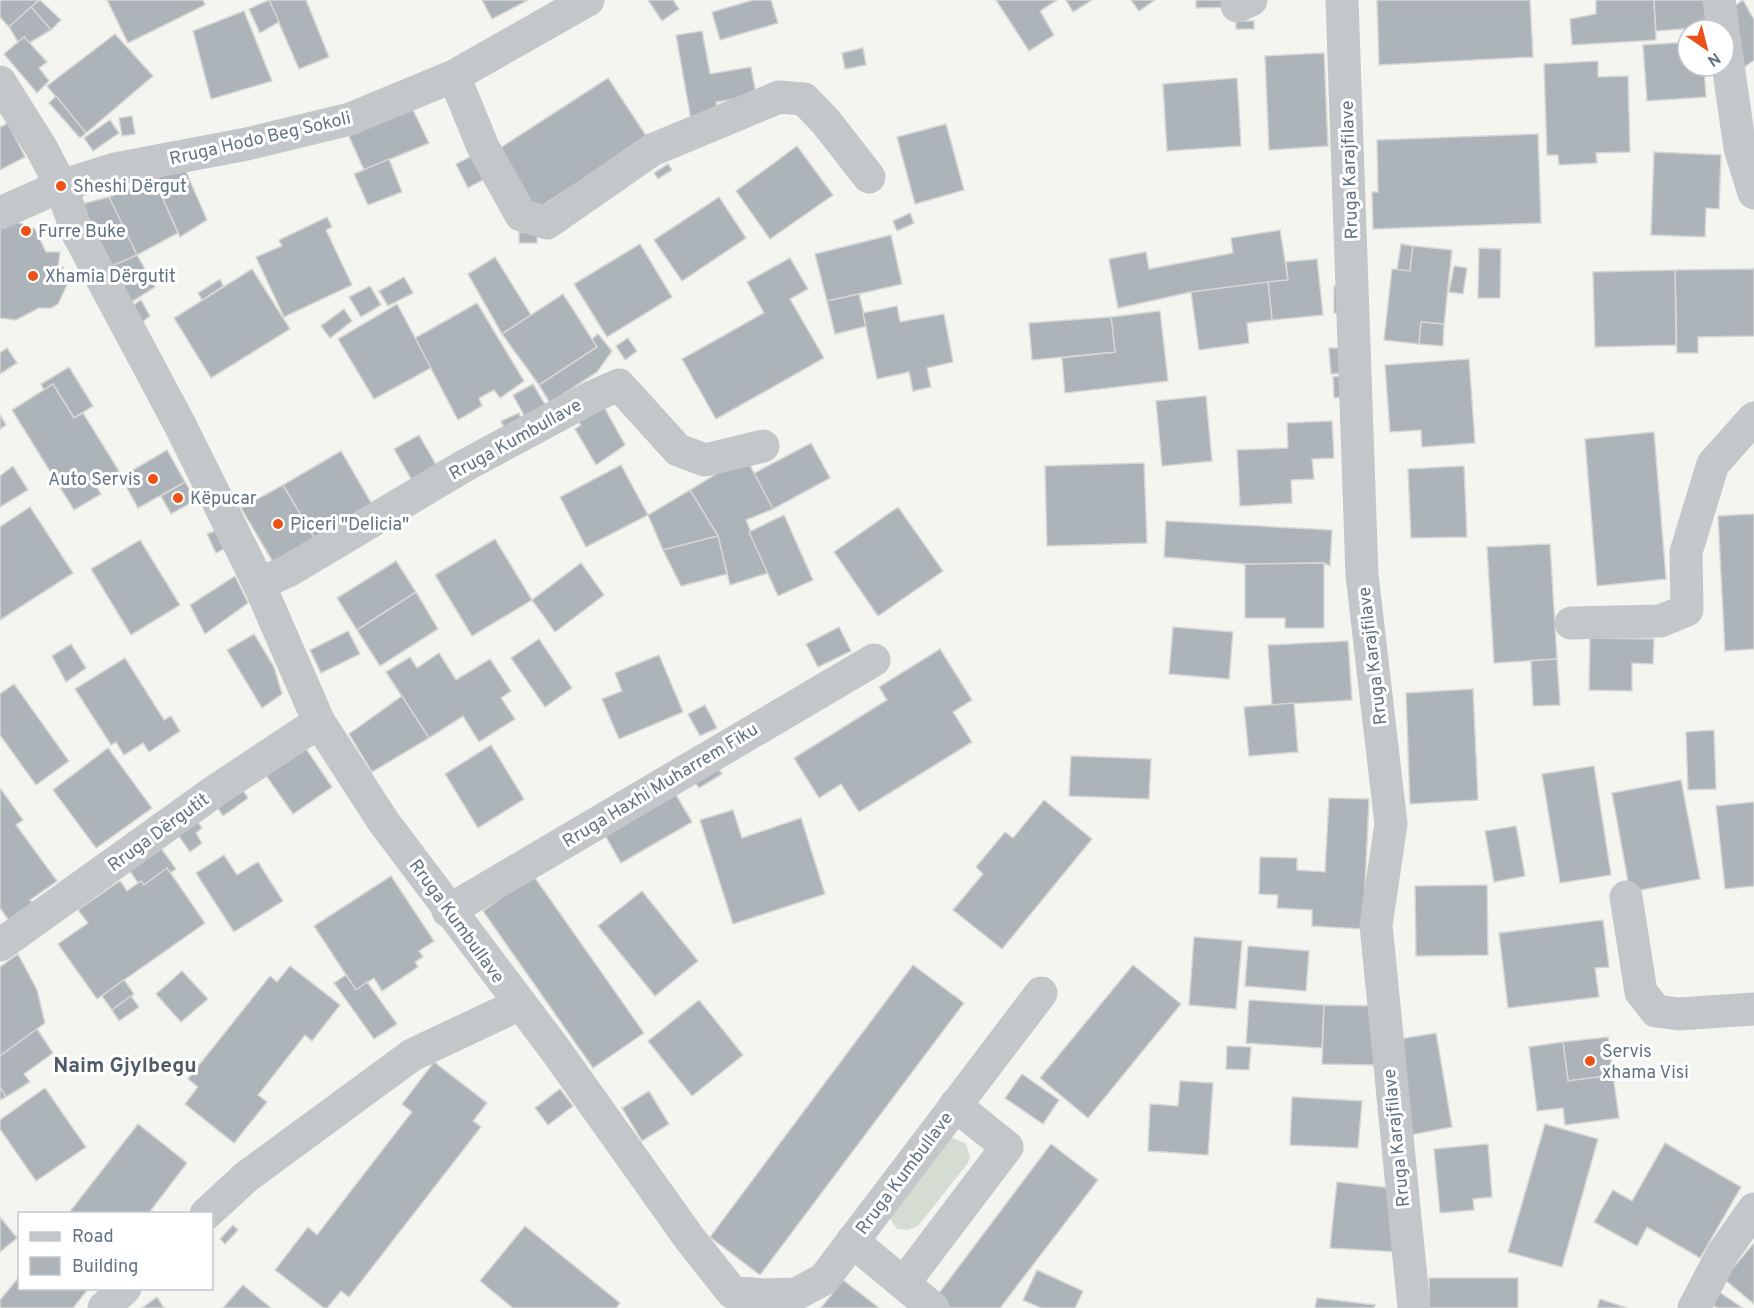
<svg xmlns="http://www.w3.org/2000/svg" width="1754" height="1308" viewBox="0 0 1754 1308" font-family="Overpass,sans-serif">
	<style>
		.green { fill: #d5dcd1 }
		.building { fill: #acb3b9; stroke: #d6d6d3; stroke-width: 1.5 }
		.lines { fill: none; stroke-linecap: round; stroke-linejoin: round }
		.minor { stroke: #c4c7ca; stroke-width: 33 }
		.poi-dot { fill: #ec5118; stroke: #fff; stroke-width: 2 }
		.labels { text-anchor: middle; stroke-width: 6; stroke-linejoin: round; paint-order: stroke }
		.street-label { font-size: 18px; fill: #627383; stroke: #fff }
		.poi-label { font-size: 18px; fill: #627383; stroke: #fff; text-anchor: start }
		.quarter-label { font-size: 21px; font-weight: bold; fill: #505c68; stroke: #fff }
	</style>
	<rect width="100%" height="100%" fill="#f4f5f0"/>
	<path class="green" d="M949 1136 966 1144 970 1157 968 1163 918 1226 908 1230 897 1229 887 1214Z"/>
	<g class="building">
		<path d="M0 0H39L9 27 0 17Z"/>
		<path d="M40 0 61 20 51 30 31 7Z"/>
		<path d="M107 0H203L205 5 128 43Z"/>
		<path d="M269 0H306L329 57 299 69Z"/>
		<path d="M269 0 279 22 260 33 249 9Z"/>
		<path d="M482 0H528L492 19Z"/>
		<path d="M648 0H673L679 9 662 21Z"/>
		<path d="M753 0H771L778 23 720 40 712 12Z"/>
		<path d="M996 0H1057L1040 11 1054 35 1029 51Z"/>
		<path d="M1066 0H1092L1073 12Z"/>
		<path d="M1131 0H1155L1139 11Z"/>
		<path d="M1196 0H1229V7L1196 8Z"/>
		<path d="M1377 0H1530L1533 57 1379 65Z"/>
		<path d="M1596 0H1654L1656 40 1572 45 1570 19 1596 14Z"/>
		<path d="M1654 0H1708L1710 27 1656 31Z"/>
		<path d="M1743 0 1754 20V60L1738 72 1729 10Z"/>
		<path d="M31 7 51 30 29 43 24 37 18 42 9 27Z"/>
		<path d="M244 11 272 81 211 99 193 31Z"/>
		<rect x="1236" y="21" width="18" height="8"/>
		<path d="M702 31 710 74 751 67 756 95 716 102 719 115 691 120 676 35Z"/>
		<path d="M115 34 153 76 86 133 47 86Z"/>
		<path d="M24 37 47 62 39 68 49 81 37 93 4 54Z"/>
		<path d="M1688 42V66H1704L1706 97 1647 101 1643 45Z"/>
		<path d="M863 48 866 65 845 69 842 53Z"/>
		<path d="M1324 53 1328 146 1269 150 1265 56Z"/>
		<path d="M1598 61V77L1628 76 1630 152 1596 153 1597 163 1559 165 1558 155H1547L1544 64Z"/>
		<path d="M608 78 647 137 533 212 494 152Z"/>
		<path d="M1237 78 1241 146 1167 151 1163 84Z"/>
		<path d="M56 96 86 133 80 138 49 103Z"/>
		<path d="M412 108 429 143 364 170 348 134Z"/>
		<path d="M132 116 135 134 122 136 119 118Z"/>
		<path d="M110 120 119 133 93 151 84 138Z"/>
		<path d="M8 123 25 157 0 170V127Z"/>
		<path d="M946 124 964 190 915 204 897 137Z"/>
		<path d="M1538 134 1541 223 1373 229 1372 192H1378L1377 140Z"/>
		<path d="M797 146 833 195 770 239 736 191Z"/>
		<path d="M1654 152 1721 155 1719 209 1706 208 1705 237 1651 235Z"/>
		<path d="M476 154 488 177 468 188 456 164Z"/>
		<path d="M389 159 402 192 368 205 354 174Z"/>
		<path d="M668 164 672 170 658 179 654 173Z"/>
		<path d="M183 165 207 220 180 237 154 179Z"/>
		<path d="M154 179 178 233 137 255 109 197Z"/>
		<path d="M109 197 137 255 110 267 82 204Z"/>
		<path d="M719 197 746 238 682 281 654 240Z"/>
		<path d="M910 213 914 223 897 231 893 221Z"/>
		<path d="M327 217 332 227 326 230 352 285 284 317 256 257 282 246 279 240Z"/>
		<path d="M17 222 35 229 46 252H60L58 268 63 267 67 285 58 304 51 308H39L16 320 0 318V226Z"/>
		<path d="M1280 230 1288 280 1191 292 1118 308 1109 259 1146 252 1149 269 1233 253 1231 238Z"/>
		<rect x="519" y="232" width="18" height="11"/>
		<path d="M891 235 902 284 827 301 815 254Z"/>
		<path d="M640 244 672 297 607 337 574 284Z"/>
		<path d="M1401 244 1413 246 1410 271 1397 270Z"/>
		<path d="M1413 246 1452 250 1444 324 1421 322 1419 344 1384 340 1392 269 1410 271Z"/>
		<path d="M1479 248 1501 249 1500 298H1478Z"/>
		<path d="M137 255 155 287 130 303 110 267Z"/>
		<path d="M495 257 531 315 502 334 468 274Z"/>
		<path d="M790 258 808 289 790 299 824 358 716 419 682 359 764 313 747 282Z"/>
		<path d="M1317 259 1323 315 1272 320 1268 282 1288 280 1286 262Z"/>
		<path d="M1454 266 1467 268 1463 294 1449 292Z"/>
		<path d="M252 269 290 329 211 378 174 318Z"/>
		<path d="M1754 269V336L1698 337V353H1677L1675 270Z"/>
		<path d="M1675 270 1676 345 1595 347 1593 272Z"/>
		<path d="M404 277 413 293 388 306 379 291Z"/>
		<path d="M220 279 223 286 202 300 198 293Z"/>
		<path d="M1268 282 1272 320 1247 323 1249 343 1199 350 1191 292Z"/>
		<path d="M370 286 381 305 361 317 349 297Z"/>
		<rect x="1334" y="286" width="9" height="27"/>
		<path d="M563 294 597 347 539 385 502 334Z"/>
		<path d="M859 294 867 326 835 334 827 301Z"/>
		<path d="M141 300 150 316 142 322 132 306Z"/>
		<path d="M477 303 524 381 500 398 494 390 479 398 482 406 458 420 415 338Z"/>
		<path d="M397 304 431 368 374 399 338 339Z"/>
		<path d="M897 306 900 322 944 314 953 362 927 368 931 387 913 391 909 372 877 379 863 313Z"/>
		<path d="M344 309 352 321 330 338 321 326Z"/>
		<path d="M1160 311 1168 381 1065 393 1062 358 1115 352 1111 317Z"/>
		<path d="M1111 317 1115 352 1032 360 1029 323Z"/>
		<path d="M1421 322 1444 324 1443 346 1419 344Z"/>
		<path d="M598 334 612 351 597 372 550 403 539 385 597 347 592 339Z"/>
		<path d="M628 338 637 351 625 360 616 346Z"/>
		<path d="M7 348 17 363 0 374V353Z"/>
		<path d="M1329 348H1340L1342 373 1331 374Z"/>
		<path d="M1469 359 1475 443 1422 447 1421 430 1390 432 1385 365Z"/>
		<path d="M69 367 93 406 74 418 53 384 44 390 41 384Z"/>
		<path d="M1341 376 1343 397 1334 398 1333 377Z"/>
		<path d="M53 384 74 418 83 413 119 471 96 486 101 494 74 510 12 410Z"/>
		<path d="M533 384 546 406 525 417 513 395Z"/>
		<path d="M1206 396 1212 461 1162 466 1156 401Z"/>
		<path d="M604 407 625 445 596 465 575 429 581 425 576 419Z"/>
		<path d="M519 413 521 419 504 427 501 421Z"/>
		<path d="M0 415 6 425 0 429Z"/>
		<path d="M1332 421 1334 458 1312 459 1314 479 1291 480 1292 503 1240 506 1237 450 1288 448 1287 423Z"/>
		<path d="M1654 432 1666 579 1597 586 1585 439Z"/>
		<path d="M419 435 439 470 414 484 394 449Z"/>
		<path d="M811 443 830 478 773 509 753 474Z"/>
		<path d="M167 450 185 482 138 508 121 477Z"/>
		<path d="M341 451 373 506 315 539 283 485Z"/>
		<path d="M745 456 773 509 746 520 768 573 730 585 718 536 690 490Z"/>
		<path d="M1144 463 1147 543 1047 546 1045 466Z"/>
		<path d="M621 465 648 515 586 547 560 497Z"/>
		<path d="M13 466 28 490 0 507V476Z"/>
		<path d="M1464 466 1467 537 1411 538 1408 469Z"/>
		<path d="M185 482 196 500 171 514 161 496Z"/>
		<path d="M283 485 315 539 273 562 241 508Z"/>
		<path d="M690 490 718 536 663 550 648 515Z"/>
		<path d="M30 507 73 573 0 620V527Z"/>
		<path d="M898 507 943 571 878 616 834 552Z"/>
		<path d="M1754 514V649L1725 651 1718 516Z"/>
		<path d="M784 515 813 580 778 596 749 532Z"/>
		<path d="M1166 521 1332 530 1330 566 1324 563 1245 564 1164 557Z"/>
		<path d="M215 531 224 549 216 553 207 534Z"/>
		<path d="M718 536 727 574 681 586 663 550Z"/>
		<path d="M495 539 532 600 472 636 435 575Z"/>
		<path d="M140 540 180 605 131 635 91 569Z"/>
		<path d="M1550 544 1557 659 1494 663 1487 547Z"/>
		<path d="M396 561 416 592 357 630 337 598Z"/>
		<path d="M581 563 604 595 555 632 532 600Z"/>
		<path d="M1324 563V628H1285V618H1245V564Z"/>
		<path d="M235 576 248 603 205 634 190 605Z"/>
		<path d="M416 592 438 629 380 666 357 630Z"/>
		<path d="M839 627 851 651 818 667 806 644Z"/>
		<path d="M1173 627 1233 632 1229 679 1169 674Z"/>
		<path d="M348 631 360 654 321 673 310 650Z"/>
		<path d="M254 634 274 667 282 694 262 708 227 650Z"/>
		<path d="M1590 638 1654 639 1653 664 1632 663V691L1589 690Z"/>
		<path d="M539 639 572 688 545 707 511 658Z"/>
		<path d="M1348 641 1352 700 1272 705 1268 645Z"/>
		<path d="M71 644 86 668 66 682 52 656Z"/>
		<path d="M940 649 972 700 953 712 972 742 859 812 841 784 819 798 794 758 887 700 879 687Z"/>
		<path d="M439 653 456 680 490 659 511 691 501 698 515 719 479 742 463 716 429 738 386 672 410 657 417 668Z"/>
		<path d="M659 655 683 712 619 739 602 699 622 691 615 673Z"/>
		<path d="M125 658 164 720 171 716 180 731 149 752 143 743 124 755 116 742 111 745 75 689Z"/>
		<path d="M1557 659 1560 705 1533 706 1531 661Z"/>
		<path d="M14 684 69 761 36 785 0 735V694Z"/>
		<path d="M1473 689 1478 800 1410 804 1406 693Z"/>
		<path d="M402 696 429 738 372 772 349 734Z"/>
		<path d="M1294 703 1298 752 1249 756 1244 707Z"/>
		<path d="M705 705 717 728 700 736 688 714Z"/>
		<path d="M1714 730 1716 789 1688 790 1686 732Z"/>
		<path d="M491 745 524 799 478 828 445 774Z"/>
		<path d="M304 746 332 787 293 814 265 774Z"/>
		<path d="M108 748 152 808 96 848 53 790Z"/>
		<path d="M1071 756 1151 759 1149 799 1069 796Z"/>
		<path d="M715 763 722 774 699 788 692 778Z"/>
		<path d="M1594 766 1611 875 1560 883 1542 774Z"/>
		<path d="M1681 780 1700 879 1630 892 1612 793Z"/>
		<path d="M240 786 248 798 223 816 215 804Z"/>
		<path d="M0 788 23 820 16 825 57 881 30 900 36 908 12 925 0 908Z"/>
		<path d="M672 788 692 822 621 863 602 830Z"/>
		<path d="M1329 798 1369 799 1363 929 1312 926V910L1277 908 1278 895 1259 894 1260 857 1297 858V870L1325 872Z"/>
		<path d="M1044 800 1092 839 1002 949 953 910 983 874 976 867 1005 832 1013 838Z"/>
		<path d="M1754 802V886L1725 889 1716 806Z"/>
		<path d="M733 810 742 838 801 818 825 894 733 924 700 820Z"/>
		<path d="M195 818 202 828 196 833 202 843 190 852 176 832Z"/>
		<path d="M1516 826 1525 876 1494 882 1485 831Z"/>
		<path d="M158 844 176 869 170 873 167 868 144 885 141 881 138 883 127 867Z"/>
		<path d="M224 855 237 875 258 862 283 901 234 932 196 873Z"/>
		<path d="M167 868 205 923 97 999 58 944 88 923 78 910 120 881 127 891 141 881 144 885Z"/>
		<path d="M533 875 644 1033 593 1068 483 911Z"/>
		<path d="M391 876 434 941 419 951 423 957 415 962 418 967 382 991 374 978 356 990 314 926Z"/>
		<path d="M1487 885 1488 955 1416 956 1415 886Z"/>
		<path d="M642 891 698 961 655 996 598 926Z"/>
		<path d="M1603 920 1609 967 1595 968 1599 997 1508 1008 1499 933Z"/>
		<path d="M1194 937 1242 941 1236 1009 1189 1005Z"/>
		<path d="M1248 946 1309 951 1306 991 1245 986Z"/>
		<path d="M18 954 37 990 45 1023 0 1056V967Z"/>
		<path d="M913 965 964 1003 760 1275 710 1237Z"/>
		<path d="M1133 965 1181 1004 1088 1118 1040 1078Z"/>
		<path d="M290 966 340 1005 312 1041 305 1035 258 1095 267 1102 234 1143 185 1104 198 1087 188 1079 270 976 277 982Z"/>
		<path d="M182 971 208 999 181 1022 156 994Z"/>
		<path d="M346 975 356 990 367 982 397 1024 374 1039 334 983Z"/>
		<path d="M124 980 134 994 112 1010 102 996Z"/>
		<path d="M131 996 139 1007 119 1021 112 1010Z"/>
		<path d="M699 1000 743 1055 692 1096 648 1041Z"/>
		<path d="M1249 1000 1324 1005 1322 1048 1246 1043Z"/>
		<path d="M1324 1005 1376 1006 1375 1065 1322 1064Z"/>
		<path d="M37 1029 53 1053 24 1074 30 1082 6 1097 0 1087V1056Z"/>
		<path d="M1436 1033 1452 1127 1410 1135 1393 1040Z"/>
		<path d="M1608 1037 1613 1075 1568 1081 1563 1042Z"/>
		<path d="M1563 1042 1568 1081 1613 1075 1619 1118 1565 1125 1563 1108 1537 1111 1529 1047Z"/>
		<path d="M1227 1046 1251 1047 1249 1070 1226 1069Z"/>
		<path d="M434 1062 487 1103 473 1121 481 1127 349 1297 341 1291 327 1308H324L275 1270 308 1227 317 1235 412 1112 402 1104Z"/>
		<path d="M1022 1074 1059 1100 1043 1124 1005 1098Z"/>
		<path d="M1180 1081 1213 1083 1208 1155 1148 1151 1150 1104 1178 1106Z"/>
		<path d="M0 1087 6 1097 0 1100Z"/>
		<path d="M45 1088 86 1147 36 1181 0 1129V1120Z"/>
		<path d="M560 1089 573 1106 548 1125 535 1108Z"/>
		<path d="M649 1091 669 1124 642 1141 622 1108Z"/>
		<path d="M1292 1097 1362 1101 1358 1148 1290 1145Z"/>
		<path d="M138 1124 187 1163 148 1214H68Z"/>
		<path d="M1545 1124 1598 1139 1562 1267 1508 1252Z"/>
		<path d="M1665 1143 1741 1187 1700 1258 1647 1227 1637 1246 1594 1222 1613 1190 1632 1201Z"/>
		<path d="M1051 1144 1098 1180 1000 1308H950L936 1297Z"/>
		<path d="M1488 1144 1492 1197 1473 1199 1474 1210 1440 1213 1434 1149Z"/>
		<path d="M1337 1182 1391 1188 1398 1252 1330 1248Z"/>
		<path d="M0 1217 17 1238 0 1252Z"/>
		<path d="M233 1225 238 1230 225 1244 220 1239Z"/>
		<path d="M525 1226 620 1303 616 1308H513L480 1281Z"/>
		<path d="M1753 1244 1754 1245V1304L1724 1279Z"/>
		<path d="M1037 1270 1083 1291 1075 1308H1041L1023 1300Z"/>
		<path d="M20 1276V1288H89L73 1308H0V1300Z"/>
		<rect x="1429" y="1278" width="89" height="30"/>
		<path d="M843 1280 879 1308H821Z"/>
		<path d="M243 1285 271 1308H223Z"/>
		<path d="M1716 1290 1743 1308H1718L1710 1304Z"/>
		<path d="M157 1297 164 1308H142Z"/>
		<path d="M1317 1298 1375 1305 1374 1308H1315Z"/>
		<path d="M1600 1299 1627 1308H1597Z"/>
	</g>
	<g class="lines">
		<g class="minor">
			<path d="M1342 0 1362 575 1391 824 1376 925 1414 1308"/>
			<path d="M1719 0 1723 30"/>
			<path d="M1237 6 1251 0"/>
			<path d="M1724 37 1740 148 1754 193"/>
			<path d="M454 76 483 147 521 215 547 223 652 150 779 97 804 99 826 122 869 177"/>
			<path d="M0 82 42 149 61 186 77 232 179 423 259 584 319 722 383 821 554 1048 690 1239 732 1292 762 1295 796 1294 824 1279 1041 993"/>
			<path d="M0 213 61 186 115 169 247 144 350 119 454 76 588 0"/>
			<path d="M259 584 288 571 464 466 594 396 619 385 678 450 705 460 763 446"/>
			<path d="M1571 623 1660 621 1687 610 1686 552 1713 464 1754 418"/>
			<path d="M1626 897 1641 992 1656 1011 1679 1014 1754 1009"/>
			<path d="M448 911 874 660"/>
			<path d="M0 945 215 791 319 722"/>
			<path d="M206 1214 246 1177 412 1055 520 1004"/>
			<path d="M852 1241 933 1308"/>
			<path d="M904 1283 1007 1147 955 1105"/>
			<path d="M104 1308 125 1288"/>
			<path d="M1694 1308 1723 1253 1754 1209"/>
		</g>
	</g>
	<g class="poi-dot">
		<circle cx="61" cy="186" r="6"/>
		<circle cx="26" cy="231" r="6"/>
		<circle cx="33" cy="276" r="6"/>
		<circle cx="153" cy="479" r="6"/>
		<circle cx="178" cy="498" r="6"/>
		<circle cx="278" cy="524" r="6"/>
		<circle cx="1590" cy="1061" r="6"/>
	</g>
	<g class="labels">
		<g class="street-label">
			<text transform="translate(260 138) rotate(-13)" y="6">Rruga Hodo Beg Sokoli</text>
			<text transform="translate(1349 170) rotate(-92)" y="6">Rruga Karajfilave</text>
			<text transform="translate(515 439) rotate(-29)" y="6">Rruga Kumbullave</text>
			<text transform="translate(1372 656) rotate(-97)" y="6">Rruga Karajfilave</text>
			<text transform="translate(660 785) rotate(-31)" y="6">Rruga Haxhi Muharrem Fiku</text>
			<text transform="translate(158 832) rotate(-36)" y="6">Rruga Dërgutit</text>
			<text transform="translate(457 921) rotate(54)" y="6">Rruga Kumbullave</text>
			<text transform="translate(1396 1138) rotate(-96)" y="6">Rruga Karajfilave</text>
			<text transform="translate(904 1173) rotate(-53)" y="6">Rruga Kumbullave</text>
		</g>
		<g class="poi-label">
			<text x="73" y="192">Sheshi Dërgut</text>
			<text x="38" y="237">Furre Buke</text>
			<text x="45" y="282">Xhamia Dërgutit</text>
			<text x="141" y="485" text-anchor="end">Auto Servis</text>
			<text x="190" y="504">Këpucar</text>
			<text x="290" y="530">Piceri "Delicia"</text>
			<text x="1602" y="1057">Servis<tspan x="1602" dy="21">xhama Visi</tspan></text>
		</g>
		<g class="quarter-label">
			<text x="125" y="1072">Naim Gjylbegu</text>
		</g>
	</g>
	<rect x="18" y="1212" width="195" height="78" fill="#ffffff" stroke="#c0c7cd" stroke-width="1.5"/>
	<rect x="30" y="1232" width="30" height="9" fill="#c4c7ca" stroke="#c0c7cd" stroke-width="1.5"/>
	<text x="72" y="1242" font-size="18" fill="#627383">Road</text>
	<rect x="30" y="1257" width="30" height="18" fill="#acb3b9" stroke="#c0c7cd" stroke-width="1.5"/>
	<text x="72" y="1272" font-size="18" fill="#627383">Building</text>
	<g transform="translate(1706 48) rotate(145)"><circle r="28" fill="#ffffff" stroke="#c0c7cd" stroke-width="1.5"/>
	<path d="M0-4.5L10 22L0 15L-10 22Z" fill="#ec5118"/>
	<text y="-9" font-size="16" font-weight="bold" text-anchor="middle" fill="#627383">N</text>
	</g>
</svg>
